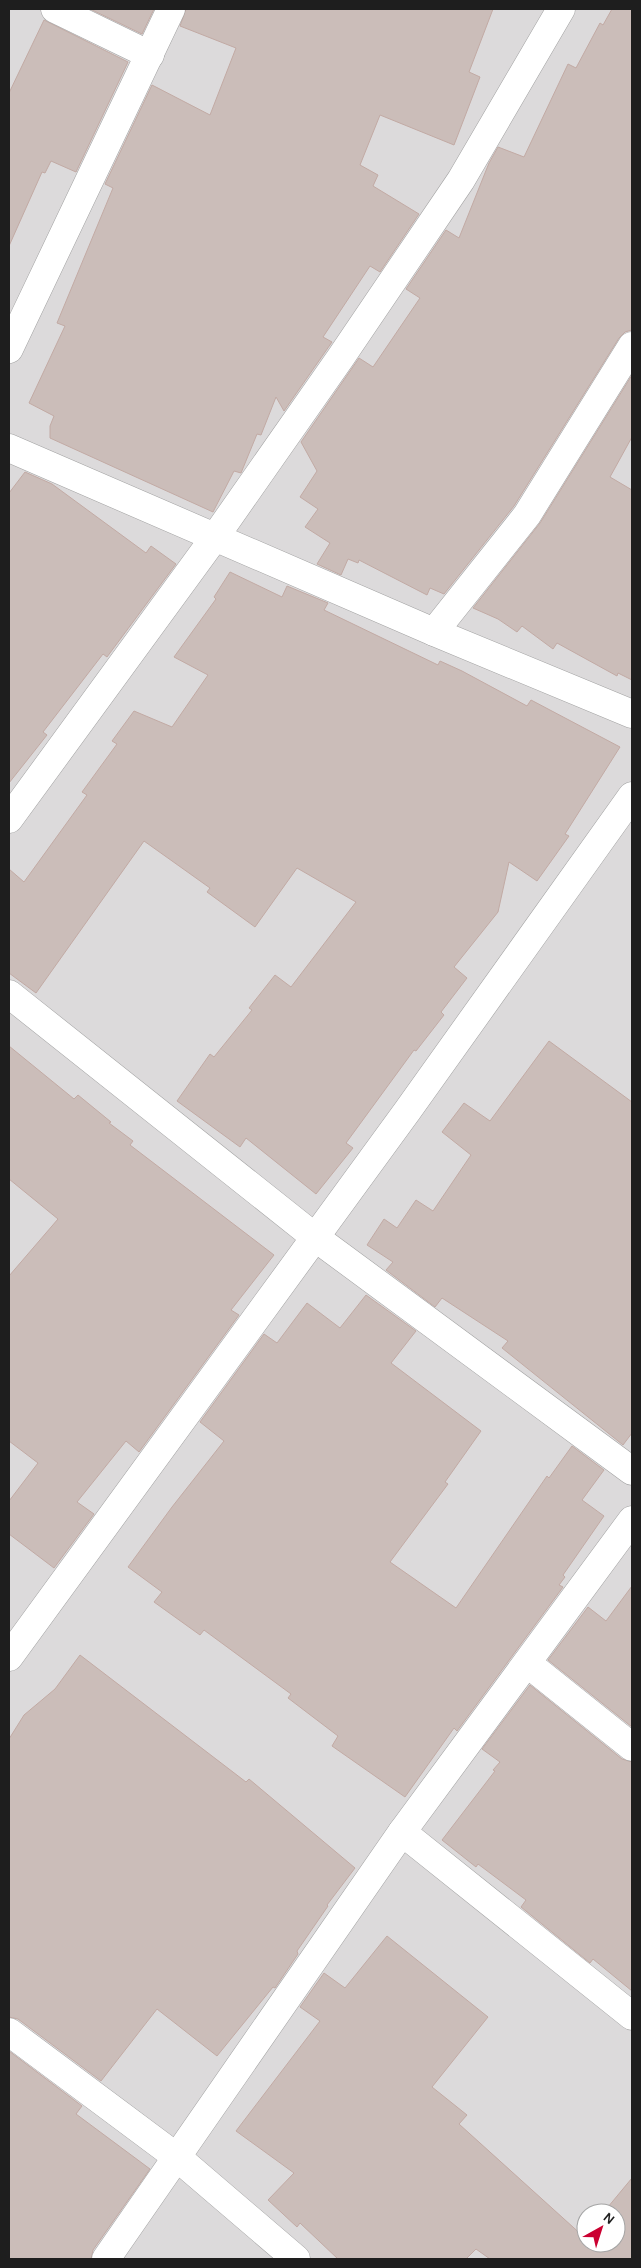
<svg xmlns="http://www.w3.org/2000/svg" width="641" height="2268" viewBox="0 0 641 2268" font-family="Karla,sans-serif">
	<style>
		.residential { fill: #dcdadb; fill-rule: evenodd }
		.building { fill: #cbbdb9; stroke: #c2aaa4 }
		.lines { fill: none; stroke-linecap: round; stroke-linejoin: round }
		.minor-casing { stroke: #a2a2a2; stroke-width: 29 }
		.minor { stroke: #fff; stroke-width: 28 }
	</style>
	<rect width="100%" height="100%" fill="#efe8e3"/>
	<path class="residential" d="M9 9H632V2259H9ZM586 2213H616V2243H586Z"/>
	<g class="building">
		<path d="M90 9H154L142 34Z"/>
		<path d="M186 9H493L469 72 480 77 454 145 380 115 360 165 378 175 373 186 419 214 380 272 370 266 323 337 332 342 284 411 276 397 261 435 257 434 241 473 234 471 213 512 50 438V426L54 416 29 403 65 326 57 323 113 188 105 184 152 85 210 115 236 48 180 26Z"/>
		<path d="M612 9H632V330L625 332 619 338 514 506 444 594 430 588 427 595 359 560 358 563 348 559 341 575 317 564 330 543 305 527 318 509 300 497 317 471 301 442 359 358 373 367 420 298 406 289 446 230 459 238 489 163 498 147 524 157 568 64 576 68 600 23 603 25Z"/>
		<path d="M44 20 128 62 76 172 51 161 45 173 42 172 9 246V93Z"/>
		<path d="M632 375V437L610 477 632 490V680L618 673 617 676 557 643 553 649 522 626 517 632 498 619 473 608 540 523Z"/>
		<path d="M25 472 52 484 146 553 151 546 176 564 107 657 103 654 43 732 47 735 9 783V493Z"/>
		<path d="M230 572 282 597 287 586 328 603 324 610 438 665 440 661 462 671 527 706 531 700 620 747 565 834 569 836 537 881 509 862 498 912 454 967 467 978 441 1012 444 1015 416 1051 414 1050 346 1143 353 1148 316 1194 246 1138 240 1147 177 1101 210 1054 214 1057 252 1010 249 1008 275 975 291 987 356 902 297 868 255 927 207 892 210 888 144 841 36 993 9 973V869L24 882 87 795 82 792 117 744 112 741 134 711 172 727 208 675 174 657 216 599 214 597Z"/>
		<path d="M549 1041 632 1102V1433L623 1445 502 1348 508 1341 442 1298 435 1307 386 1270 393 1262 367 1245 384 1219 397 1228 416 1200 433 1211 471 1155 442 1132 464 1103 490 1121Z"/>
		<path d="M9 1046 74 1099 78 1095 111 1122 109 1123 133 1141 130 1145 274 1255 231 1310 239 1315 139 1452 126 1441 77 1502 94 1514 54 1568 9 1534V1501L38 1463 9 1441V1276L58 1219 9 1179Z"/>
		<path d="M366 1295 416 1331 391 1363 481 1431 445 1482 448 1484 390 1562 456 1608 547 1476 549 1478 572 1446 604 1470 582 1500 604 1516 563 1575 565 1577 559 1585 563 1587 457 1731 454 1728 405 1797 332 1746 338 1736 288 1698 291 1694 204 1630 200 1635 154 1602 162 1592 128 1567 172 1507 224 1441 200 1422 264 1334 277 1343 307 1303 340 1328Z"/>
		<path d="M632 1586V1727L548 1660 588 1607 606 1621Z"/>
		<path d="M80 1655 246 1782 249 1779 355 1868 327 1905 328 1906 297 1951 298 1954 275 1988 273 1987 217 2056 157 2009 101 2081 18 2019 9 2017V1739L24 1715 55 1689Z"/>
		<path d="M530 1685 622 1759 632 1762V1991L593 1959 590 1963 521 1907 526 1900 478 1864 476 1867 442 1840 495 1771 493 1770 500 1762 482 1749Z"/>
		<path d="M387 1936 488 2017 432 2087 467 2115 459 2124 584 2237 586 2234V2243H616V2213H603L632 2178V2259H490L476 2249 466 2259H338L300 2223 297 2227 268 2200 294 2173 236 2131 320 2021 300 2007 324 1973 345 1988Z"/>
		<path d="M9 2051 82 2106 76 2114 150 2169 93 2250 91 2259H9Z"/>
	</g>
	<g class="lines">
		<g class="minor-casing">
			<g id="minor">
				<path d="M55 9 150 55"/>
				<path d="M9 349 171 9"/>
				<path d="M9 448 434 632 632 714"/>
				<path d="M434 632 527 515 632 346"/>
				<path d="M9 819 215 537 341 357 461 180 561 9"/>
				<path d="M9 994 316 1238 632 1471"/>
				<path d="M9 1657 408 1110 632 796"/>
				<path d="M527 1663 632 1747"/>
				<path d="M402 1832 632 2016"/>
				<path d="M9 2032 178 2158 296 2259"/>
				<path d="M106 2259 402 1832 632 1520"/>
			</g>
		</g>
		<use href="#minor" class="minor"/>
	</g>
	<rect width="641" height="2268" fill="none" stroke="#1e1e1e" stroke-width="20"/>
	<g transform="translate(601 2228) rotate(39)"><circle r="24" fill="#ffffff" stroke="#a5a5a5"/>
	<path d="M0-4L9 19L0 12L-9 19Z" fill="#cb0031"/>
	<text y="-8" font-size="14" font-weight="bold" text-anchor="middle" fill="#1e1e1e">N</text>
	</g>
</svg>
